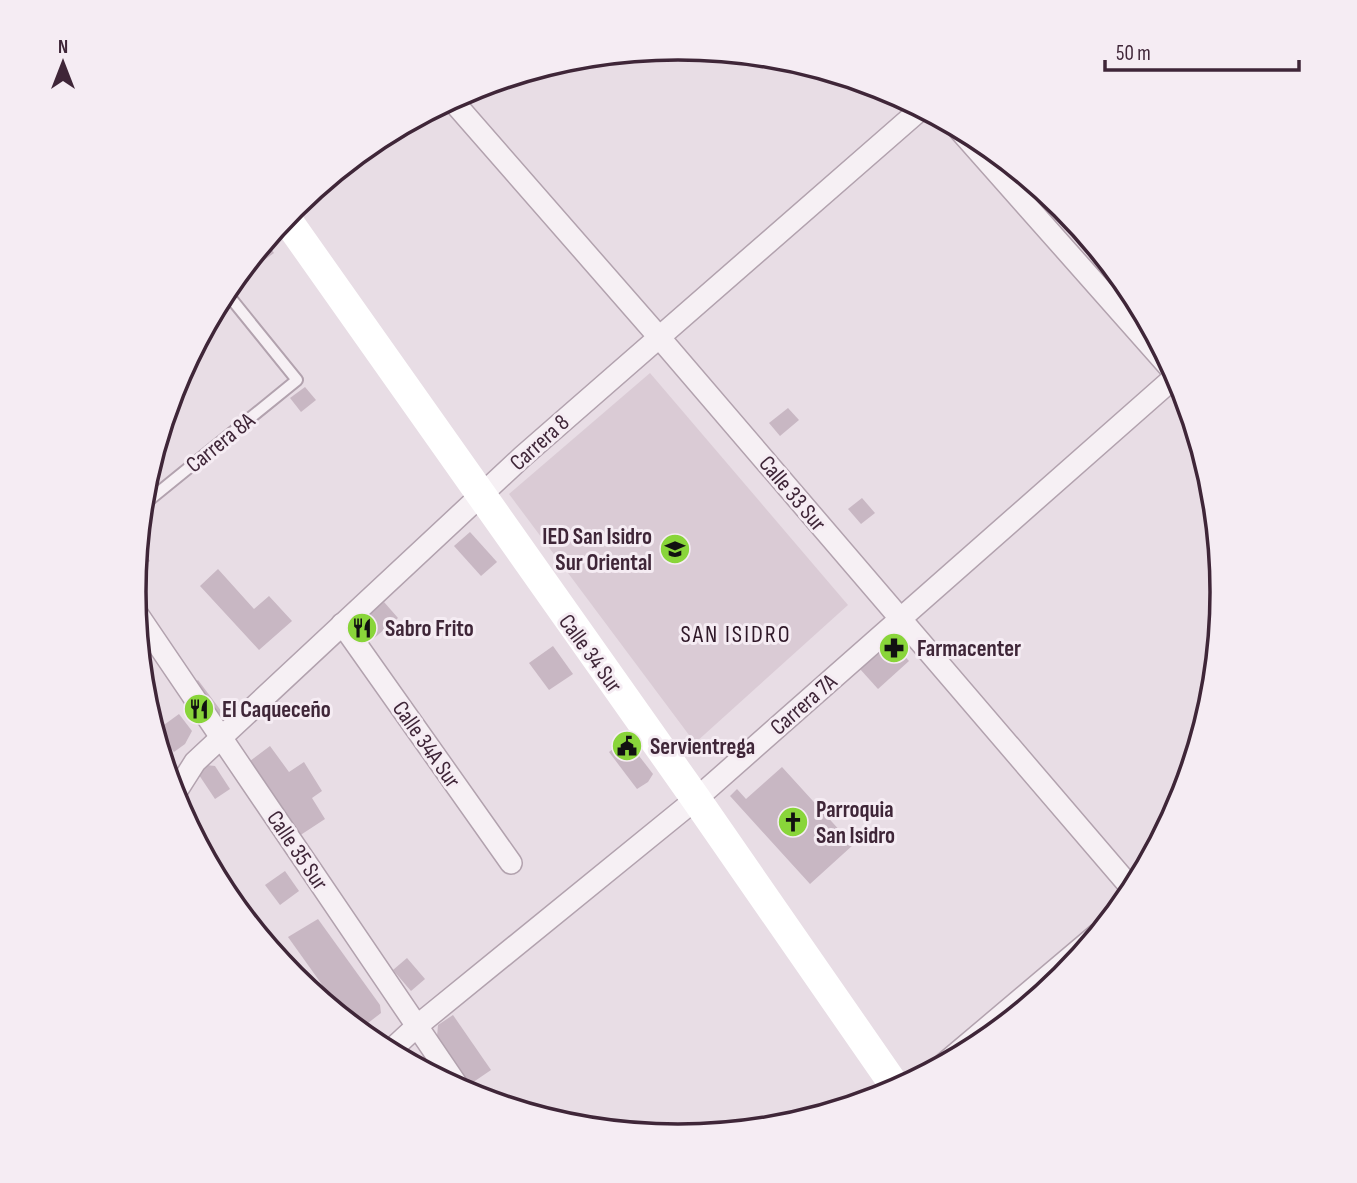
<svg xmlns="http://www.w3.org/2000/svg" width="1357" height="1183" viewBox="0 0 1357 1183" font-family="'Sofia Sans Condensed',sans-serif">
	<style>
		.built { fill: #dacbd5 }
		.building { fill: #c8b7c3 }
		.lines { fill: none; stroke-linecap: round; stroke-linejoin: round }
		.lane-casing { stroke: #b2a2ae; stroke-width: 14 }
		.street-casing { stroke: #b2a2ae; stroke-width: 24 }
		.lane { stroke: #f6f0f4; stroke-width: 10 }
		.street { stroke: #f6f0f4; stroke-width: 21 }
		.secondary { stroke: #fff; stroke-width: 30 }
		.labels { text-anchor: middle; stroke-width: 6; stroke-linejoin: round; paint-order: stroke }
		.street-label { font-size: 23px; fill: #3f2638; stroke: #f5ecf3 }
		.poi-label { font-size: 23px; font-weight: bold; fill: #3f2638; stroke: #f5ecf3; text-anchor: start }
		.neighbourhood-label { font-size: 24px; letter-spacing: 2px; fill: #2f1828; stroke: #f5ecf3 }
		.rim { fill: none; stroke: #3f2638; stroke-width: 3.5 }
	</style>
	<rect width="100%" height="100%" fill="#e8dde5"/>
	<path class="built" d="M650 373 848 605 695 743 509 494Z"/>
	<g class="building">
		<path d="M266 241 274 253 233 282 232 281Z"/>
		<path d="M305 387 316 400 301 412 290 398Z"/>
		<path d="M788 408 799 420 780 436 769 423Z"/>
		<path d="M862 498 875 513 861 524 848 509Z"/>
		<path d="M470 532 497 562 481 576 454 546Z"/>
		<path d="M139 546 150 561 136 571 138 550Z"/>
		<path d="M218 569 254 609 269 596 292 621 259 650 200 586Z"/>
		<path d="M384 602 398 618 367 644 354 628Z"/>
		<path d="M892 642 909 661 878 689 860 669Z"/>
		<path d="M553 646 573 674 549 690 529 663Z"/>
		<path d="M198 680 222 712 211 720 188 688Z"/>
		<path d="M179 714 192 731 185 744 174 752 157 730Z"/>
		<path d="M626 739 653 774 648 782 637 789 609 752Z"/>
		<path d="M270 746 289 772 304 762 322 791 312 798 325 819 299 836 250 761Z"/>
		<path d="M206 765 215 766 230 789 215 799 199 775Z"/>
		<path d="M782 767 853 845 810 884 730 796 737 789 746 799Z"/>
		<path d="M285 871 299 891 280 905 265 885Z"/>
		<path d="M318 919 380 1005 381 1013 359 1030 348 1021 288 937Z"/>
		<path d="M407 958 425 979 411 991 393 970Z"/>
		<path d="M453 1015 491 1070 469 1085 437 1037 438 1025Z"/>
	</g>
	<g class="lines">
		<g class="lane-casing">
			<path id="lane" d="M143 505 297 380 225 291"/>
		</g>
		<g class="street-casing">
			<g id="street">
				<path d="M451 99 659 337 1133 890"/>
				<path d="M956 126 1179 378"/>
				<path d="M136 612 459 1088"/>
				<path d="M342 624 511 863"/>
				<path d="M174 795 195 762 522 457 922 108"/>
				<path d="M390 1051 417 1026 696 799 1177 375"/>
				<path d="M944 1064 1098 934"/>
			</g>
		</g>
		<use href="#lane" class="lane"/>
		<use href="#street" class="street"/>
		<path class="secondary" d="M285 217 696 799 897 1089"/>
	</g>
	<defs>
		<g id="school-disc" transform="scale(1.575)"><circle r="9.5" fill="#89d53a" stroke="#f5ecf3"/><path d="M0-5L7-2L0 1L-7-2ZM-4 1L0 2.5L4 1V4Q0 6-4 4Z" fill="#111"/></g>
		<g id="restaurant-disc" transform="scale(1.575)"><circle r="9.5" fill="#89d53a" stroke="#f5ecf3"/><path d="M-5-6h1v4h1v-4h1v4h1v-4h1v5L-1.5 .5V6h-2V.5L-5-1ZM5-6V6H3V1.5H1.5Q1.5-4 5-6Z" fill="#111"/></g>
		<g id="pharmacy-disc" transform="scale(1.575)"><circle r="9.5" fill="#89d53a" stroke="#f5ecf3"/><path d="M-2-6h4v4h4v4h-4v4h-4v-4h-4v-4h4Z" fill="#111"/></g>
		<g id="civic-disc" transform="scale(1.575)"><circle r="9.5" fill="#89d53a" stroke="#f5ecf3"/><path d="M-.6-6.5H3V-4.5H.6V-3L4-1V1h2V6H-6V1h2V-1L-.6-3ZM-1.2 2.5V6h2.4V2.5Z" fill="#111"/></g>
		<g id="church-disc" transform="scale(1.575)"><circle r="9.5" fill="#89d53a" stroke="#f5ecf3"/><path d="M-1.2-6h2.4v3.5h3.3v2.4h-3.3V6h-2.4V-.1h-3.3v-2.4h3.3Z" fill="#111"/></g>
	</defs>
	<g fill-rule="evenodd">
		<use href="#school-disc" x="675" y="549"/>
		<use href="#restaurant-disc" x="362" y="628"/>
		<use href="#pharmacy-disc" x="894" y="648"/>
		<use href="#restaurant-disc" x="199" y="709"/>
		<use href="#civic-disc" x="627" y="746"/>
		<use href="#church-disc" x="793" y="822"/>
	</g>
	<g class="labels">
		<g class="street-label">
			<text transform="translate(220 442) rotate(-39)" y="8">Carrera 8A</text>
			<text transform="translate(539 442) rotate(-42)" y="8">Carrera 8</text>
			<text transform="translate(793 493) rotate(50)" y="8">Calle 33 Sur</text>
			<text transform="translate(591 653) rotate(54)" y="8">Calle 34 Sur</text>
			<text transform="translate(803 704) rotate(-41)" y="8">Carrera 7A</text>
			<text transform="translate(427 744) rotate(55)" y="8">Calle 34A Sur</text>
			<text transform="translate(298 850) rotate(56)" y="8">Calle 35 Sur</text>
		</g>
		<g class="poi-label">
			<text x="652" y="544" text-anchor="end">IED San Isidro<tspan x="652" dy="26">Sur Oriental</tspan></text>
			<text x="385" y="636">Sabro Frito</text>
			<text x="917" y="656">Farmacenter</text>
			<text x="222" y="717">El Caqueceño</text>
			<text x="650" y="754">Servientrega</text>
			<text x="816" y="817">Parroquia<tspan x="816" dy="26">San Isidro</tspan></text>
		</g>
		<g class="neighbourhood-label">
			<text x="736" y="642">SAN ISIDRO</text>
		</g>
	</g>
	<path d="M0 0H1357V1183H0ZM146 592a532 532 0 1 1 1064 0a532 532 0 1 1-1064 0Z" fill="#f5ecf3" fill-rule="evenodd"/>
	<path class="rim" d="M146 592a532 532 0 1 1 1064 0a532 532 0 1 1-1064 0Z"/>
	<g transform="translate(63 63)" stroke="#f5ecf3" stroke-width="5" paint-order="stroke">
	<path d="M0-5L12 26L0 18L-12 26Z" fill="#3f2638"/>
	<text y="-10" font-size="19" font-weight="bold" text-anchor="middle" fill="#3f2638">N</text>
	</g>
	<path d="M1105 60v10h194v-10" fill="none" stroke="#3f2638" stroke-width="3.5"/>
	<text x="1116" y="60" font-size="21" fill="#3f2638" stroke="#f5ecf3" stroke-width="5" paint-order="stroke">50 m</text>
</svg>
